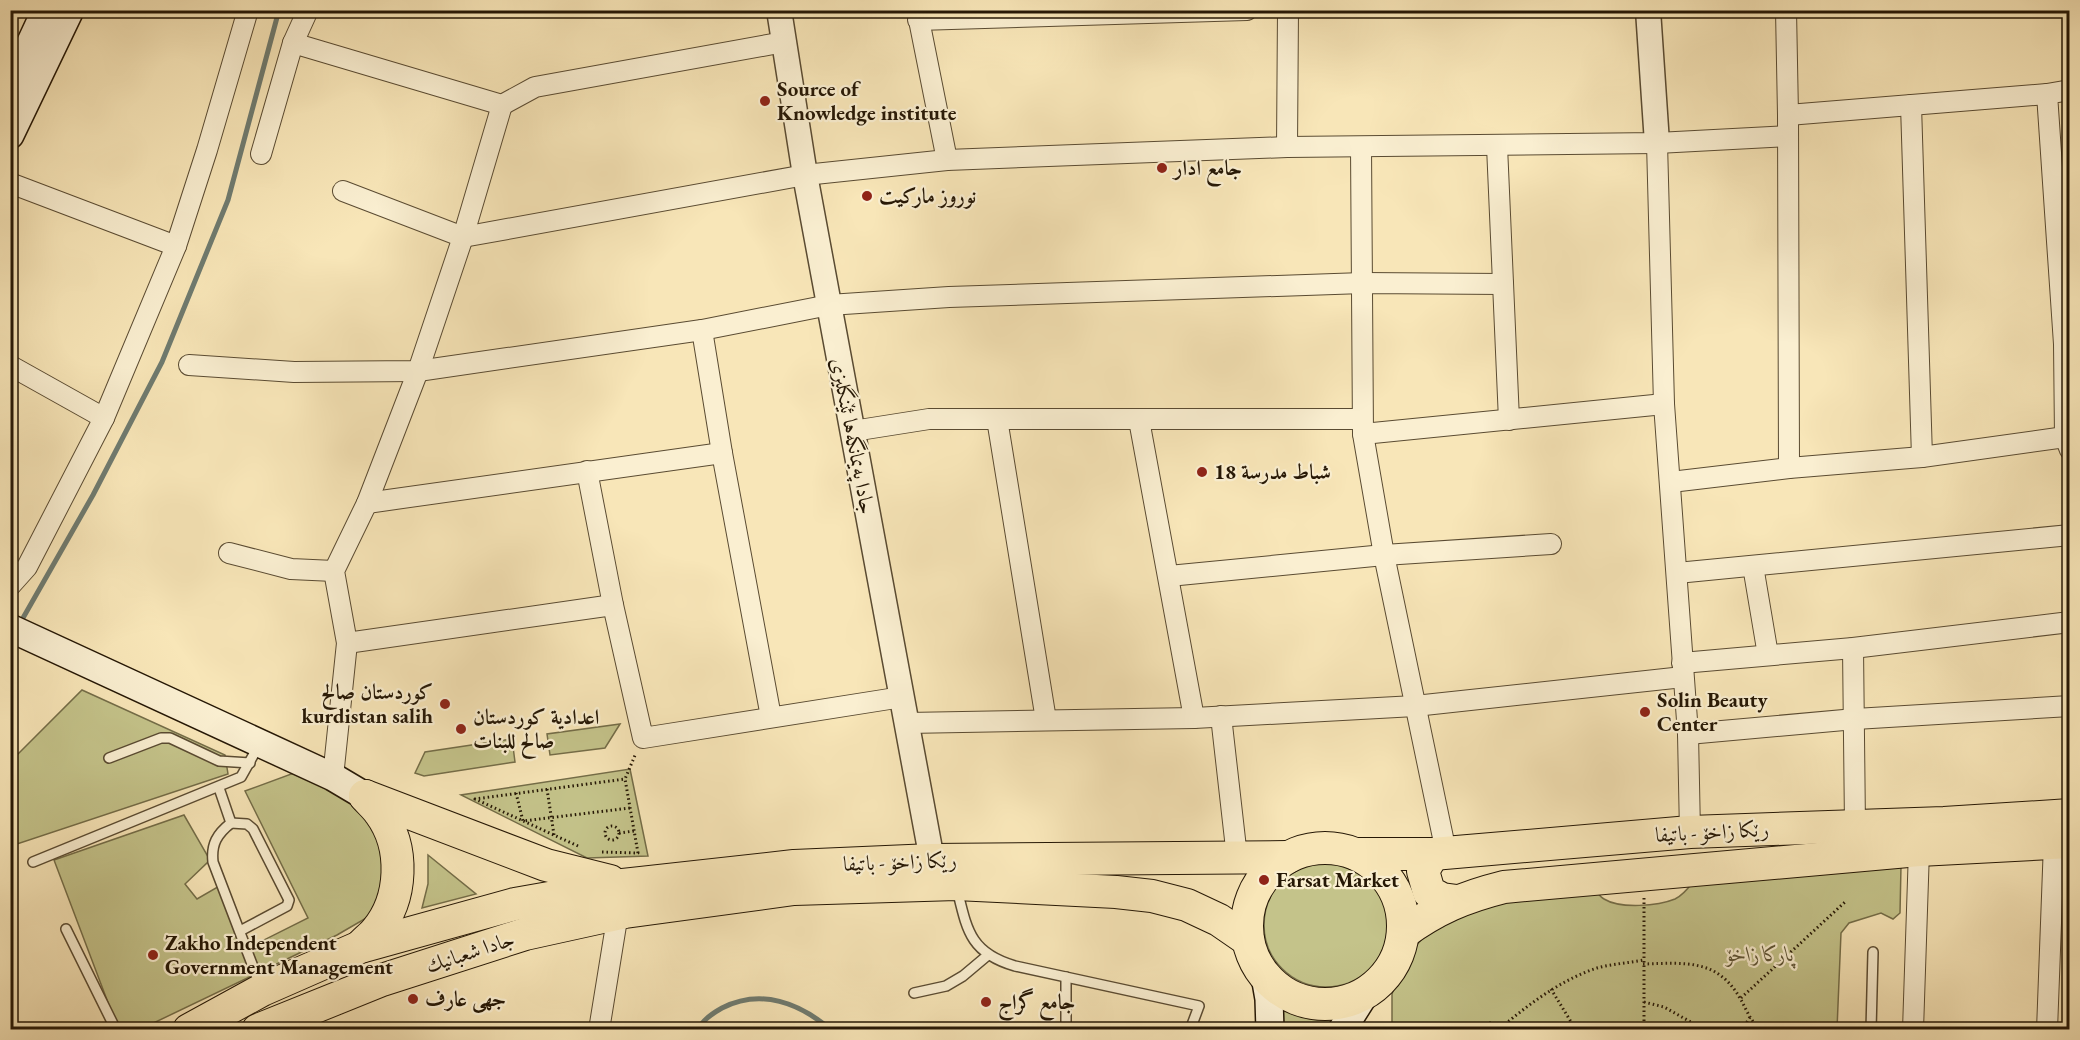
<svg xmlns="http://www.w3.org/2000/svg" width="2080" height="1040" viewBox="0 0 2080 1040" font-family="'EB Garamond',Amiri,serif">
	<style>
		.green { fill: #c4c38a; stroke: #746d48; stroke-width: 1.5 }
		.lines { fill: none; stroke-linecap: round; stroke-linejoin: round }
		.stream { stroke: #6f7b70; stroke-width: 5 }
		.service-casing { stroke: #5a4b32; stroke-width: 12 }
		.minor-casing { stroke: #5a4b32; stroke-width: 22 }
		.tertiary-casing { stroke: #5a4b32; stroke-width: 27 }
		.secondary-casing { stroke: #251705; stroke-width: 30 }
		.trunk-casing { stroke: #251705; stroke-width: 34 }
		.path { stroke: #251705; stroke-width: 3; stroke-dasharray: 1.5 3; stroke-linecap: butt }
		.service { stroke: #faefd1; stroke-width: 9 }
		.minor { stroke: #faefd1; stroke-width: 20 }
		.tertiary { stroke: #faefd1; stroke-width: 24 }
		.secondary { stroke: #faefd1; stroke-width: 27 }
		.trunk { stroke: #f8e6b8; stroke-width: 32 }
		.poi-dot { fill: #8f2418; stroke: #faefd1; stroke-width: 2 }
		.labels { text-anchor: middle; stroke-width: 4.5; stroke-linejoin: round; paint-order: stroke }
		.poi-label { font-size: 21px; font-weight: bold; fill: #251705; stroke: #faefd1; text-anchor: start }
		.street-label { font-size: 21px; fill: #251705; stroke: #faefd1 }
		.park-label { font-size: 21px; font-style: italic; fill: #5d5334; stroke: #faefd1 }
	</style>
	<rect width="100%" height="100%" fill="#f8e6b8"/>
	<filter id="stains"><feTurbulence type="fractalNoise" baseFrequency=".00333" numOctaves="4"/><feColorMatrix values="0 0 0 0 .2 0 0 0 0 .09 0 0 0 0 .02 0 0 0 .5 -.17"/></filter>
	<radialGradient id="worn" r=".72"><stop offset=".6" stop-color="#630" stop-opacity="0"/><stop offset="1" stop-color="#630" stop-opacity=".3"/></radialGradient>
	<g class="green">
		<path d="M82 690 225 755 228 774 11 846V761Z"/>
		<path d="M620 724 605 748 550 755 547 734Z"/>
		<path d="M512 739 515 762 424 776 415 773 425 752Z"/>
		<path d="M630 769 648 856 587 858 461 795Z"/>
		<path d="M302 770 370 805 391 846 375 913 337 935 141 1029H118L54 860 184 815 210 860 185 884 197 899 221 885 250 947 308 918 245 791Z"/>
		<path d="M428 855 476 894 422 908 428 884Z"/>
		<circle cx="1326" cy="925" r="62"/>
		<path d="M1901 866 1900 913 1893 919 1881 913 1849 923 1841 933 1837 1029 1392 1030V994L1403 961 1434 925 1481 902 1594 889C1597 892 1600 897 1604 899 1620 909 1658 906 1675 899 1683 895 1687 890 1692 883Z"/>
		<path d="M1276 997C1299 1013 1319 1016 1346 1007L1333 1029 1295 1027 1289 1029H1276Z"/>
	</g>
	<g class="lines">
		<g class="stream">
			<path d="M19 625 93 495 162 362 228 200 279 10"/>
			<path d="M698 1030C702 1020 713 1013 722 1008 761 988 800 1003 831 1030"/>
		</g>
		<g class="service-casing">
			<g id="service">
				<path d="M109 758 161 738H170L219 761 250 763"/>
				<path d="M219 788 231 823C217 834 211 844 213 862L260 985"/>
				<path d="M231 823 247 824 253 829 289 900 287 906 240 931"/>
				<path d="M33 862 241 777 259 745"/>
				<path d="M957 889C967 930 970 953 1015 966L1199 1006 1190 1030"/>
				<path d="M66 929 116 1030"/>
				<path d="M1066 977V1030"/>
				<path d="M914 993 946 986 963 976 988 955"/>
				<path d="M1871 1030 1873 952"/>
			</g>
		</g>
		<g class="minor-casing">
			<g id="minor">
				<path d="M917 10 947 160"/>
				<path d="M1786 10 1788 115 1789 468"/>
				<path d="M918 20 1247 10"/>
				<path d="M293 43 502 105 535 87 784 42"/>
				<path d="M2070 90 2047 94 2064 344 2065 437 2070 450"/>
				<path d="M1911 105 1922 457"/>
				<path d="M1788 115 2047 94"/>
				<path d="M1657 143 1664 404 1688 734 1690 832"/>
				<path d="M1497 146 1509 420"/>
				<path d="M1287 147 1288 10"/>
				<path d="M1361 147 1363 434 1384 555 1446 852"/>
				<path d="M261 154 293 43 308 10"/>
				<path d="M10 183 176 246"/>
				<path d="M343 191 463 237 805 175 947 160 1287 147 1657 143 1788 136"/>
				<path d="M702 330 722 453 771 717"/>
				<path d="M189 365 294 372 418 371 702 330 829 305 949 297 1363 283 1503 284"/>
				<path d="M11 366 104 418"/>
				<path d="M997 419 1046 720"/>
				<path d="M1139 420 1194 718"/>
				<path d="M853 431 929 419H1361"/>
				<path d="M1363 434 1664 404"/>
				<path d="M587 471 613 605 643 738 902 697"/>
				<path d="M1671 482 1789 468 1922 457 2065 437"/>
				<path d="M367 503 722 453"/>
				<path d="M229 553 291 569 334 571"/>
				<path d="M1753 566 1768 655"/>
				<path d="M1677 573 2070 535"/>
				<path d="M1169 576 1384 555 1551 544"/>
				<path d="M10 586 27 567 104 418 176 246 207 150 248 10"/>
				<path d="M347 643 613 605"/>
				<path d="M1853 648 1855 826"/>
				<path d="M1682 663 1853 648 2070 622"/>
				<path d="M1221 716 1237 857"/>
				<path d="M907 723 1194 718 1415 706 1683 677"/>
				<path d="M1688 734 1855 719 2070 706"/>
				<path d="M333 777 347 643 334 571 367 503 418 371 463 237 502 105"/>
				<path d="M599 1030 618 913"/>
				<path d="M1913 1030 1919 850"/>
				<path d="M2047 1030 2054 843"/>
			</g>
		</g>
		<g class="tertiary-casing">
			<g id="tertiary">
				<path d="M779 10 805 175 932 860"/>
				<path d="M1648 10 1657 143"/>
			</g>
		</g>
		<g class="secondary-casing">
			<g id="secondary">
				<path d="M10 87 46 10"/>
				<path d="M10 135 70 10"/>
				<path d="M10 628 333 777 365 796"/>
				<path d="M1265 976 1269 999 1270 1030"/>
				<path d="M1342 1030 1366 992"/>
			</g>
		</g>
		<g class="trunk-casing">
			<g id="trunk">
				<path d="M365 796 546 865 610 881"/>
				<circle cx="1325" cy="926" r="78"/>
				<path d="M1356 854H1433L1690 832 1944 823 2070 815"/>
				<path d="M1433 854 1423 871 1429 892 1442 899 1457 901"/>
				<path d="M1403 933C1436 909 1464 897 1504 887L1919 850 2070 842"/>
				<path d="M360 947C365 941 372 936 376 931 403 899 405 847 380 813 376 807 370 802 365 796"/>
				<path d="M189 1030 262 990 360 947 515 904 623 885 794 866 932 860 1288 857"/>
				<path d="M258 1030 382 980 525 934 625 912 794 889 956 884 1116 892 1152 896 1187 905 1219 920 1248 940"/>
			</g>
		</g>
		<g class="path">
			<path d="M547 789 554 835"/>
			<path d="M516 793 523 821 630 808"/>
			<circle cx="612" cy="833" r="7"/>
			<path d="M619 833 634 831"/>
			<path d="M578 846 475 799 625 779"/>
			<path d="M602 852 638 853 625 779 636 753"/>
			<path d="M1644 898V1030"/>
			<path d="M1643 964C1685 963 1718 958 1741 1000 1747 1010 1751 1024 1763 1030"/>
			<path d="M1551 989 1576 1030"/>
			<path d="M1741 998 1845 902"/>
			<path d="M1644 1002 1664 1007 1705 1030"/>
			<path d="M1489 1022 1498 1030"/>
			<path d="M1498 1030C1528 1005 1560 980 1597 968 1612 964 1628 963 1644 960"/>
			<path d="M1742 1030 1750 1017"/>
		</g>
		<use href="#service" class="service"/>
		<use href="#minor" class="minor"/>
		<use href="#tertiary" class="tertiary"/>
		<use href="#secondary" class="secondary"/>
		<use href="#trunk" class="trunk"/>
	</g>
	<g class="poi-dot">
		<circle cx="765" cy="101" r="6"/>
		<circle cx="1162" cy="168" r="6"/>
		<circle cx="867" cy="196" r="6"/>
		<circle cx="1202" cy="472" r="6"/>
		<circle cx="445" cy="704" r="6"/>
		<circle cx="1645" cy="712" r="6"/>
		<circle cx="461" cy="729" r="6"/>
		<circle cx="1264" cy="880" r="6"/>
		<circle cx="153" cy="955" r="6"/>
		<circle cx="413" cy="999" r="6"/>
		<circle cx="986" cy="1002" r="6"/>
	</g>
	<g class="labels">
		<g class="poi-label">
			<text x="777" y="96">Source of<tspan x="777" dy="24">Knowledge institute</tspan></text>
			<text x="1174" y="175">جامع ادار</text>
			<text x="879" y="203">نوروز ماركيت</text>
			<text x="1214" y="479">18 شباط مدرسة</text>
			<text x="433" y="699" text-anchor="end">كوردستان صالح<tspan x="433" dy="24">kurdistan salih</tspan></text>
			<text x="1657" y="707">Solin Beauty<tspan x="1657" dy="24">Center</tspan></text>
			<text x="473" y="724">اعدادية كوردستان<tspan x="473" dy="24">صالح للبنات</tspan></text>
			<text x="1276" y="887">Farsat Market</text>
			<text x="165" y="950">Zakho Independent<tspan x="165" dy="24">Government Management</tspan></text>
			<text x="425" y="1006">جهى عارف</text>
			<text x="998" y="1009">جامع گراج</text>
		</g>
		<g class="street-label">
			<text transform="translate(853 436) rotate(79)" y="7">جادا په‌يمانگه‌ها ئێنگليزى</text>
			<text transform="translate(1712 832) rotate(-3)" y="7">رێکا زاخۆ - باتیفا</text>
			<text transform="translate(900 862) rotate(-2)" y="7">رێکا زاخۆ - باتیفا</text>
			<text transform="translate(470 952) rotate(-18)" y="7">جادا شعبانيك</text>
		</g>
		<g class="park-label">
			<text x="1760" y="961">پارکا زاخۆ</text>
		</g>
	</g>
	<rect width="2080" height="1040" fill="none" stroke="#f8e6b8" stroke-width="36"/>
	<rect x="12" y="12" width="2056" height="1016" fill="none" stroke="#251705" stroke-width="3"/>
	<rect x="18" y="18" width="2044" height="1004" fill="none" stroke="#251705" stroke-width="1.5"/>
	<rect width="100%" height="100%" filter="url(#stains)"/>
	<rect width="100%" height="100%" fill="url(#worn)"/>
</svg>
